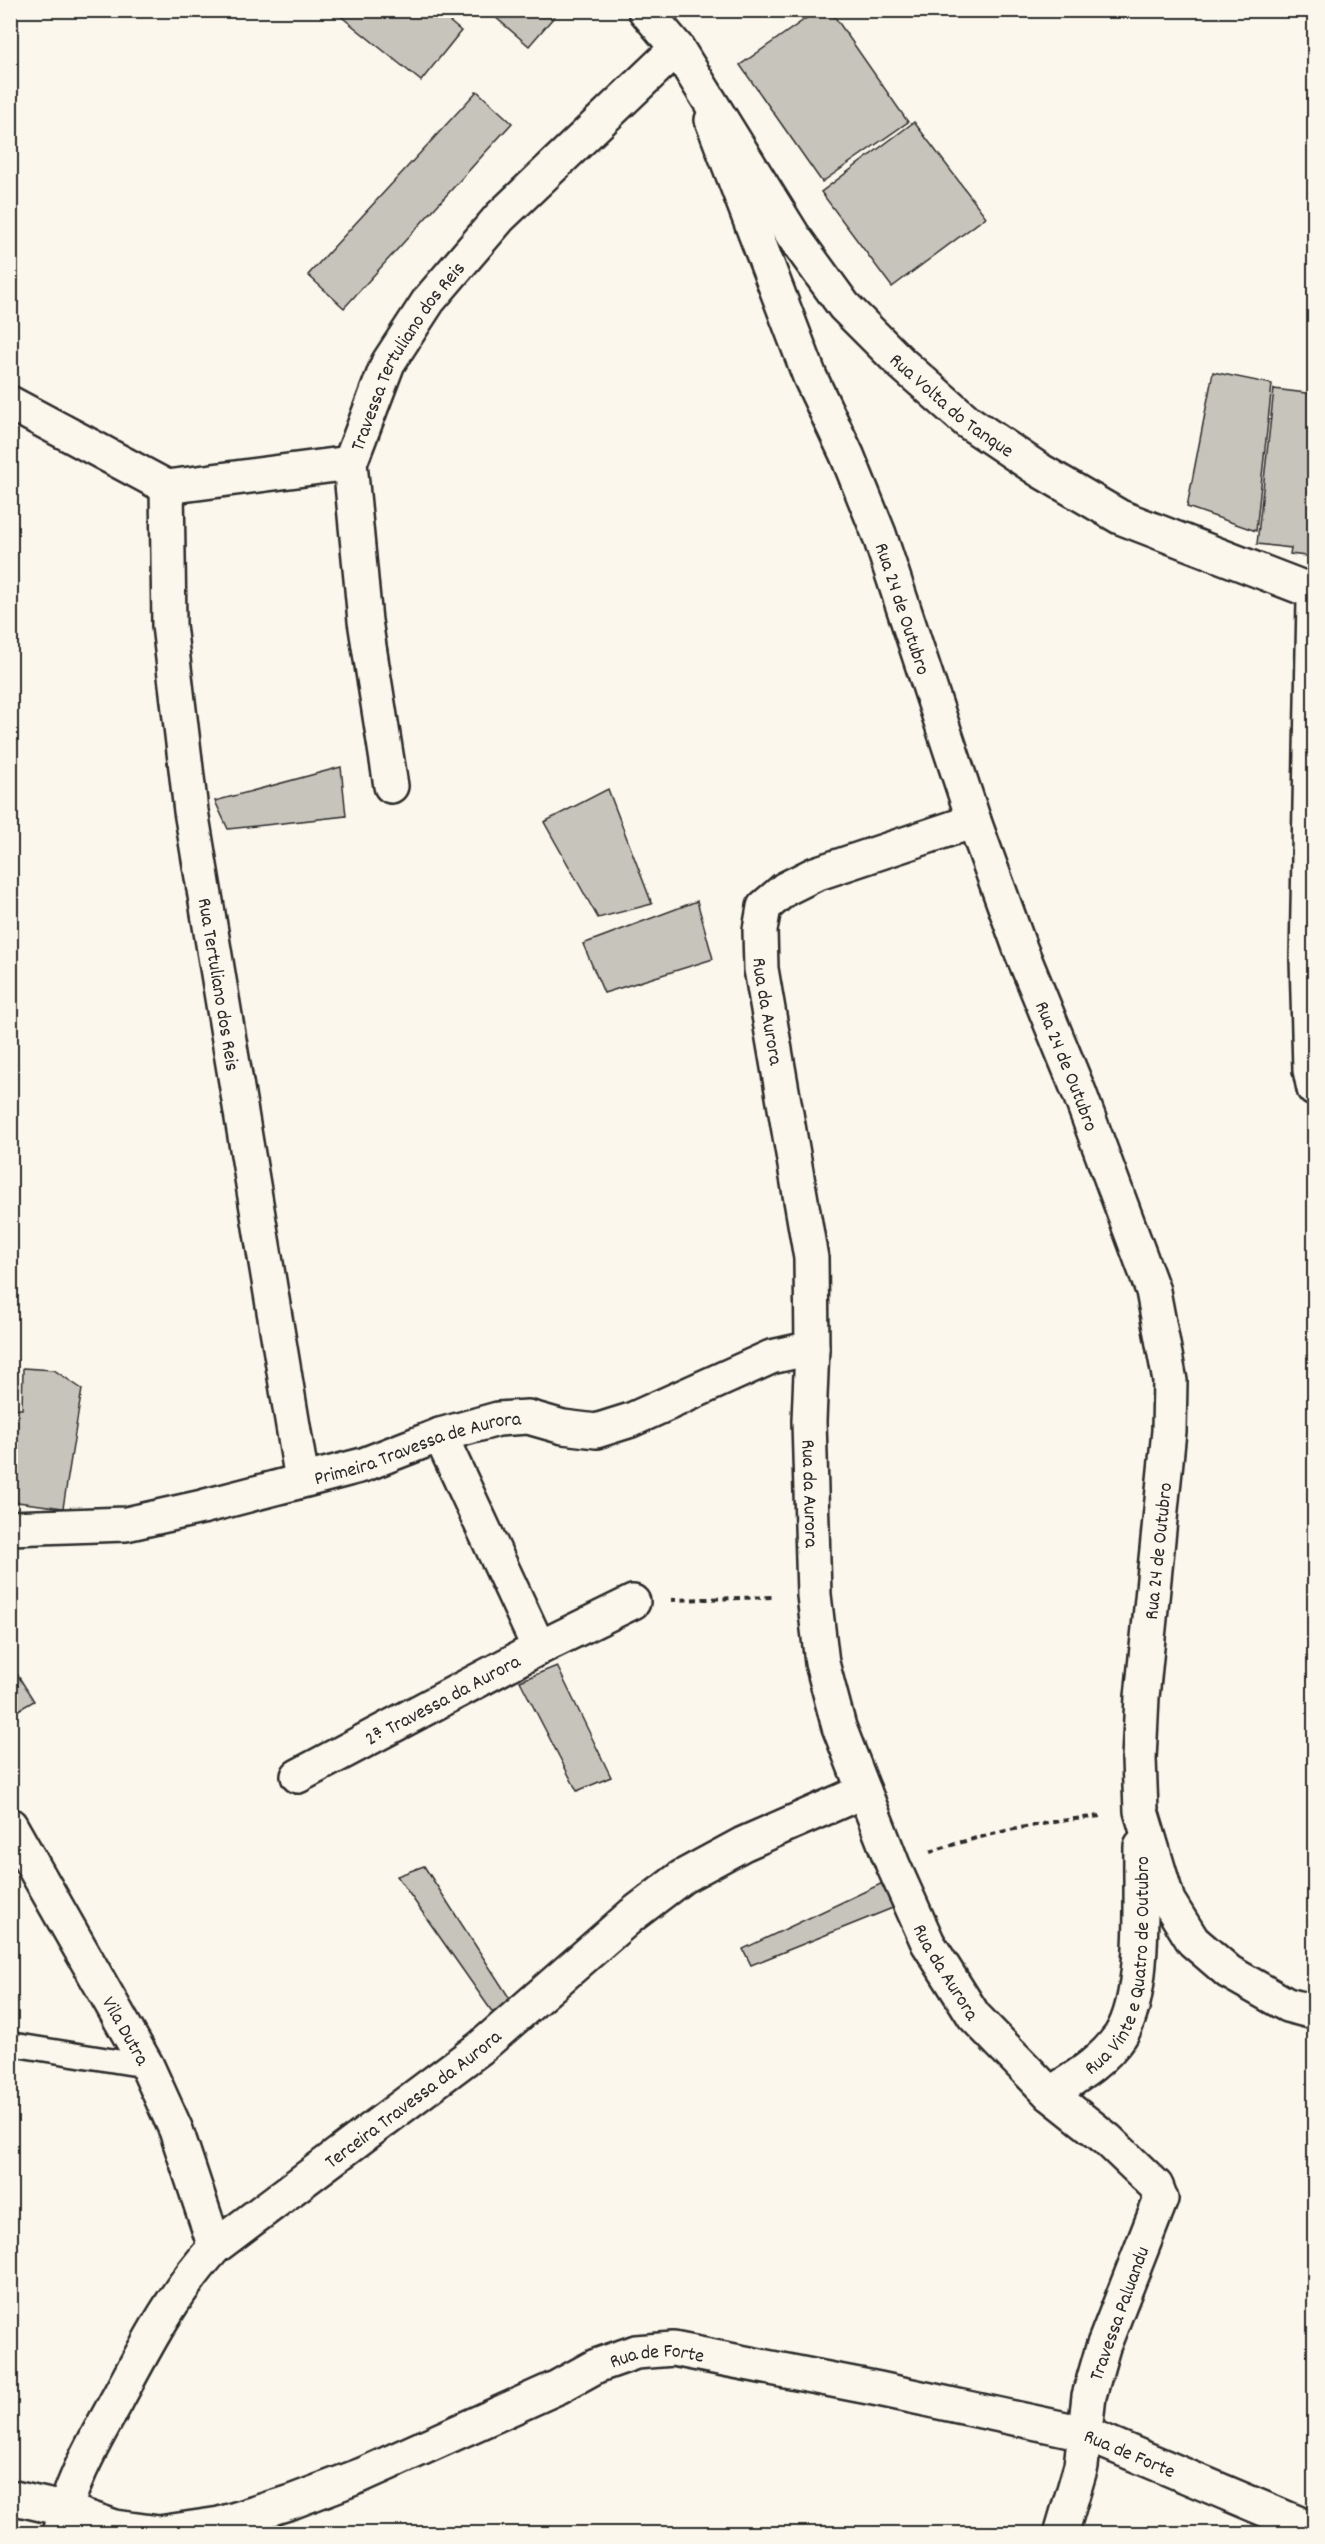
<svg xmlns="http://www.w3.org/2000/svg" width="1325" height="2544" viewBox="0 0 1325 2544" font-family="Dekko,sans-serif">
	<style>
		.building { fill: #c7c4bc; stroke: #2b2b2b; stroke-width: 1.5 }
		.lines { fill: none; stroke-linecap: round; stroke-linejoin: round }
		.service-casing { stroke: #2b2b2b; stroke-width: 27 }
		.minor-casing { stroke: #2b2b2b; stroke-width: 38 }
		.tertiary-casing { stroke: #2b2b2b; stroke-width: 38 }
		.path { stroke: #2b2b2b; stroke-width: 4; stroke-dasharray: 6 4.5; stroke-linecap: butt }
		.service { stroke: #fbf7ec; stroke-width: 22 }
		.minor { stroke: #fbf7ec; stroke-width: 33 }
		.tertiary { stroke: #fbf7ec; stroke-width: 33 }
		.labels { text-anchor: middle; stroke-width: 4.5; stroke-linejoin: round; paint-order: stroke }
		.street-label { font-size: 20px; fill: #2b2b2b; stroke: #fbf7ec }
	</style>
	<rect width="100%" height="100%" fill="#fbf7ec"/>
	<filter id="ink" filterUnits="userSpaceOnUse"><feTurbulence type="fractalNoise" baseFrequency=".0167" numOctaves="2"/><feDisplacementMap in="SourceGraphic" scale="12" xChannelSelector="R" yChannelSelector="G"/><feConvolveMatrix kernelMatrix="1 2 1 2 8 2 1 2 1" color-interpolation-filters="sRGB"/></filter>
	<g filter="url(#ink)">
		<g class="building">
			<path d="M333 10H436L461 31 421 81Z"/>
			<path d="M487 10H560L529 46Z"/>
			<path d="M818 10H830L908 122 822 182 740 65Z"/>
			<path d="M477 91 512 123 344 308 308 275Z"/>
			<path d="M914 122 986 217 892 287 821 192Z"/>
			<path d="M1213 372 1272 384 1256 531 1187 507Z"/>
			<path d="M1274 389 1314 394V557L1290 554 1291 548 1257 544Z"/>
			<path d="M341 767 346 816 228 829 215 801Z"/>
			<path d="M608 789 652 904 598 918 544 822Z"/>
			<path d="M697 901 713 959 604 993 583 944Z"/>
			<path d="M23 1368 54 1370 82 1389 63 1508 10 1501V1409H22Z"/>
			<path d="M10 1663 34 1701 10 1715Z"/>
			<path d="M557 1666 611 1777 577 1791 520 1681Z"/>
			<path d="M424 1866 512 2002 493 2013 397 1876Z"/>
			<path d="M889 1880 900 1905 751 1965 743 1949Z"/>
		</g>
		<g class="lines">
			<g class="service-casing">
				<path id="service" d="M10 2044 147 2066"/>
			</g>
			<g class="minor-casing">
				<g id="minor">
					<path id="s1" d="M712 120 810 377 847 455 879 534 974 821 1020 948 1079 1092 1153 1291 1170 1381 1169 1431 1142 1697 1139 1759 1141 1811 1168 1901 1193 1941 1229 1972 1287 2005 1314 2012"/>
					<path d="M10 403 167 487 350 463"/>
					<path id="s2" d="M167 487 169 625 191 811 302 1480"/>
					<path d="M1314 600 1307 958 1310 1070 1314 1089"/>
					<path id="s3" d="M391 786 365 621 350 463 388 363 429 300 500 217 677 48"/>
					<path id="s4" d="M974 821 815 874 785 889 764 907 760 930 761 969 811 1258 812 1348 809 1421 814 1595 822 1663 839 1727 893 1865 928 1943 974 2016 1050 2094 1108 2140 1156 2186 1161 2199 1103 2347 1089 2396 1081 2466 1061 2534"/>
					<path id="s5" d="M10 1528 126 1524 202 1507 363 1465 440 1435 498 1419 528 1417 563 1427 596 1431 631 1420 771 1357 812 1348"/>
					<path d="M539 1648 633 1602"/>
					<path d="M298 1776 539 1648 440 1435"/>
					<path id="s6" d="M10 1825 147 2066 176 2130 215 2247"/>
					<path id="s7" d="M1050 2094C1076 2077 1102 2062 1120 2036 1147 1995 1140 1896 1141 1846"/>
					<path id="s8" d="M10 2497 63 2509 115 2527 159 2533 220 2524 291 2502 362 2475 558 2387 596 2366 636 2352 673 2349 879 2389 1084 2433 1314 2530"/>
					<path id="s9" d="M59 2534C68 2486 94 2442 117 2400 146 2346 173 2293 215 2247L480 2048 632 1915 682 1877 743 1844 864 1791"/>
				</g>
			</g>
			<g class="tertiary-casing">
				<g id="tertiary">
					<path id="s10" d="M645 10 677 48 794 237 844 306 901 363 968 422 1041 471 1120 517 1314 592"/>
				</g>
			</g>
			<g class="path">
				<path d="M671 1600 774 1597"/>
				<path d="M930 1852C986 1833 1042 1822 1101 1816"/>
			</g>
			<use href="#service" class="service"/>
			<use href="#minor" class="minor"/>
			<use href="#tertiary" class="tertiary"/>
		</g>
	</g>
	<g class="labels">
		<g class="street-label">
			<text dy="7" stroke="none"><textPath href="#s3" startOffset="448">Travessa Tertuliano dos Reis</textPath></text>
			<text dy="7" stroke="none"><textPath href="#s10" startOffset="504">Rua Volta do Tanque</textPath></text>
			<text dy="7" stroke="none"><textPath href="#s1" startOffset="525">Rua 24 de Outubro</textPath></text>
			<text dy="7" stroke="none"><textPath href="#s2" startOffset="501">Rua Tertuliano dos Reis</textPath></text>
			<text dy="7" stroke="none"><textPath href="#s4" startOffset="334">Rua da Aurora</textPath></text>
			<text dy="7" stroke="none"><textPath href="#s1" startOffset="1011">Rua 24 de Outubro</textPath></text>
			<text dy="7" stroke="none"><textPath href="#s5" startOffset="418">Primeira Travessa de Aurora</textPath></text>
			<text dy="7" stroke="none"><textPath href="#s4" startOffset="820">Rua da Aurora</textPath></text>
			<text transform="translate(1157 1551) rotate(-84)" y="7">Rua 24 de Outubro</text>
			<text transform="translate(442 1699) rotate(-28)" y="7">2ª Travessa da Aurora</text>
			<text dy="7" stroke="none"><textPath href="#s7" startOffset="159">Rua Vinte e Quatro de Outubro</textPath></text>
			<text dy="7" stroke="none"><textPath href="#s4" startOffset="1324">Rua da Aurora</textPath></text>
			<text dy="7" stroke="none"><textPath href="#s6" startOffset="236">Vila Dutra</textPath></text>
			<text dy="7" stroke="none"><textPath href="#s9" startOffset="576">Terceira Travessa da Aurora</textPath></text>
			<text transform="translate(1118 2313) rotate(-70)" y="7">Travessa Paluandu</text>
			<text dy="7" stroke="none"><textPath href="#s8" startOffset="687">Rua de Forte</textPath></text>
			<text dy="7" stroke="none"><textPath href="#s8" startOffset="1173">Rua de Forte</textPath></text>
		</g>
	</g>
	<rect width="1325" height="2544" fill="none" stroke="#fbf7ec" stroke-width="36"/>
	<rect x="18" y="18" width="1289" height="2508" fill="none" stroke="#2b2b2b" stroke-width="2" filter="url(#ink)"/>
</svg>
